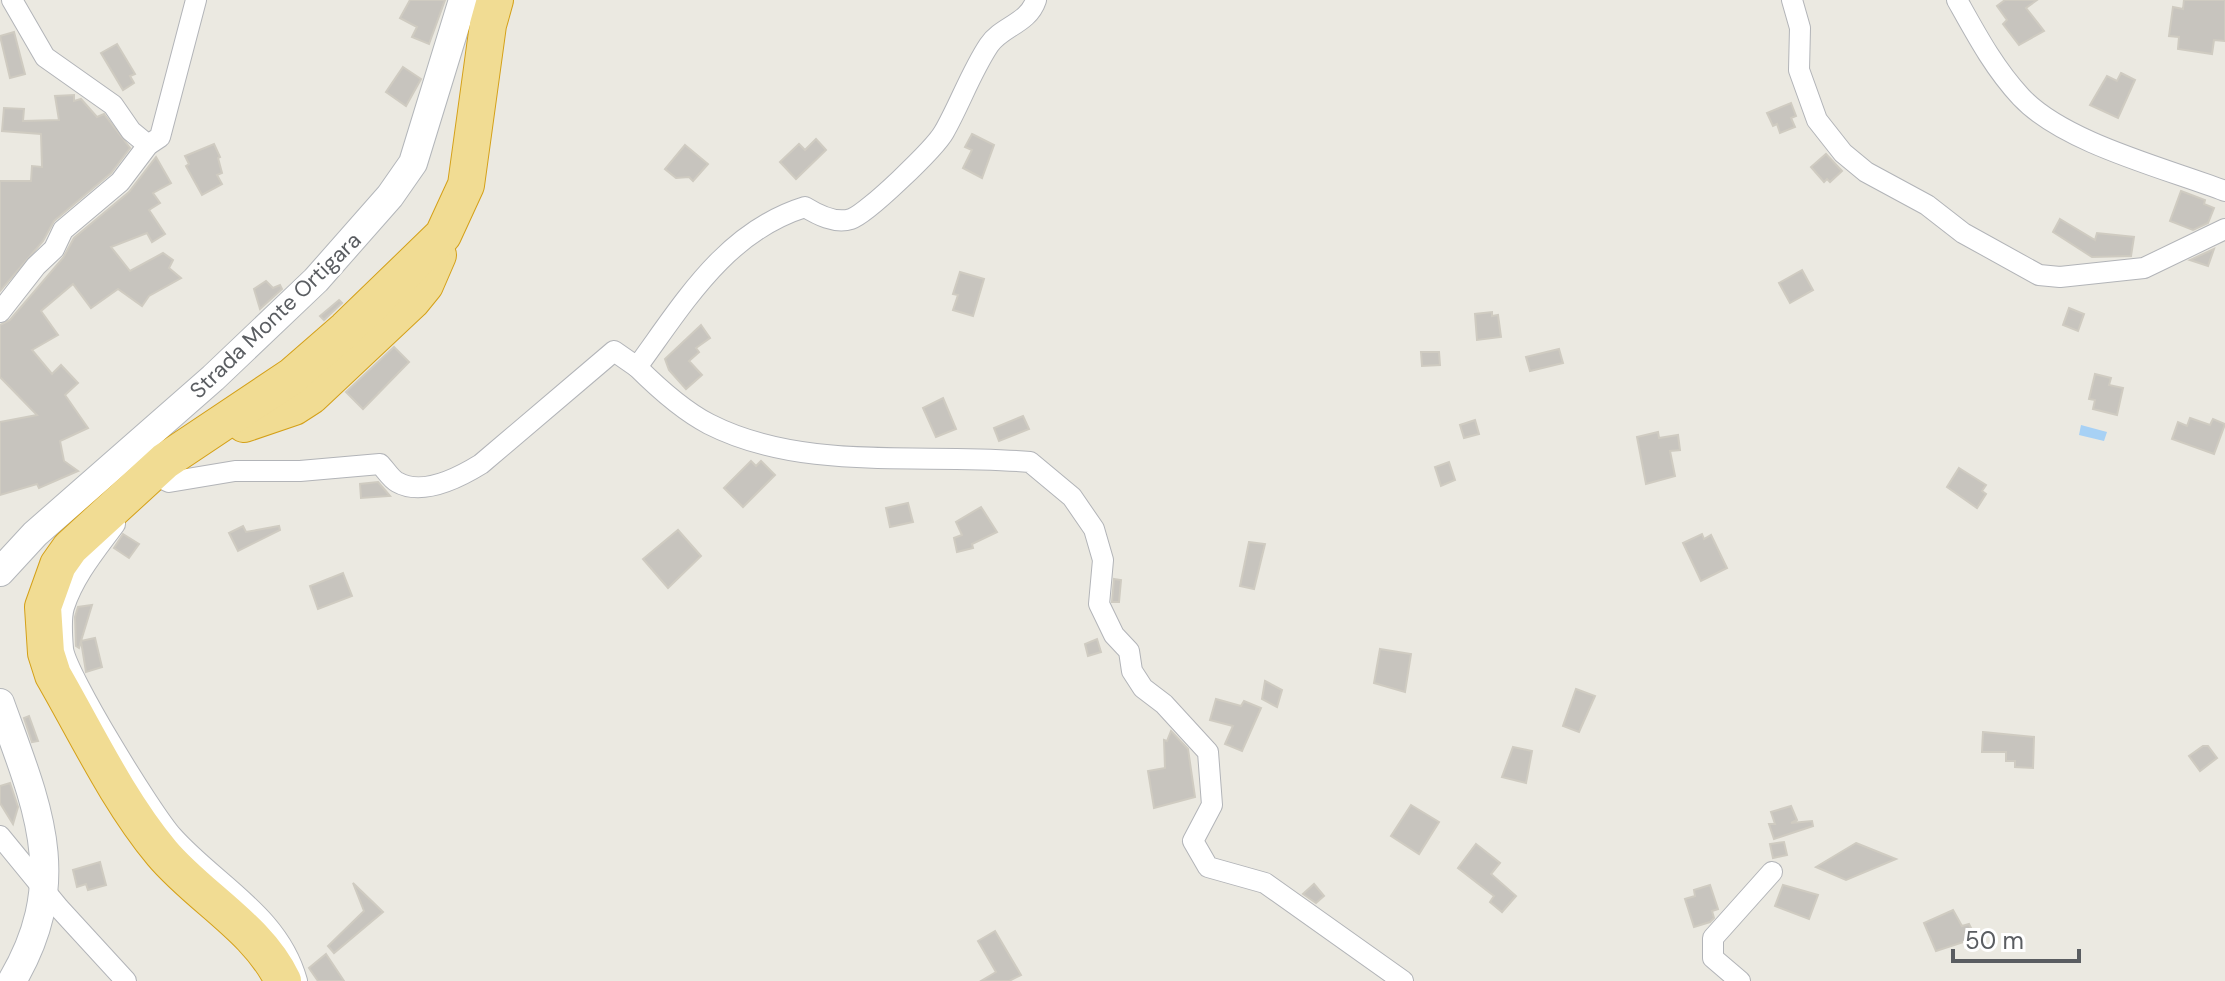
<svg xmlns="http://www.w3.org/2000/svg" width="2225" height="981" viewBox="0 0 2225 981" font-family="'DM Sans',sans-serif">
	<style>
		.water { fill: #a7d1f5 }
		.building { fill: #c7c4be; stroke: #cfcbc1; stroke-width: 2 }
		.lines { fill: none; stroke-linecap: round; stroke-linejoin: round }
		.street-casing { stroke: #b2b4b8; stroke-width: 22 }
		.secondary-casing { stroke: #b3b6ba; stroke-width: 30 }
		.highway-casing { stroke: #d4a018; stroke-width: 38 }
		.street { stroke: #fff; stroke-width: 20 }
		.secondary { stroke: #fff; stroke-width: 28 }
		.highway { stroke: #f1dc93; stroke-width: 36 }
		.labels { text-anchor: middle; stroke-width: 6; stroke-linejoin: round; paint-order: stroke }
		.street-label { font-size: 22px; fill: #5a5d61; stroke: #fff }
	</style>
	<rect width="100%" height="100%" fill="#ebe9e1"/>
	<path class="water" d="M2081 425 2107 432 2104 441 2079 435Z"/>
	<g class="building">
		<path d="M410 0H445L429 44 412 37 417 27 400 18Z"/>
		<path d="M2005 0H2037L2026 8 2044 31 2019 45 2003 24 2007 20 1997 6Z"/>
		<path d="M2184 0H2225V41L2214 40 2212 54 2178 49 2179 37 2169 36 2173 7 2183 9Z"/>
		<path d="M14 32 25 74 10 78 0 36Z"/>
		<path d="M117 44 135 74 130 76 134 83 123 90 101 53Z"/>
		<path d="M403 67 421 79 406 106 386 92Z"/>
		<path d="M2121 73 2135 80 2118 118 2090 105 2107 76 2117 81Z"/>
		<path d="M74 95V101L81 99 97 117 104 114 130 148 111 173 54 221 43 241 0 291V181H31L32 166 42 167 41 134 2 131 4 108 24 109 23 121 59 120 55 96Z"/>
		<path d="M1791 103 1796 116 1791 118 1795 127 1780 133 1777 124 1773 126 1767 113Z"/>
		<path d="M972 134 994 145 982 178 963 168 972 150 965 147Z"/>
		<path d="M816 139 826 150 796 179 780 162 799 144 805 150Z"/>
		<path d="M214 144 220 157 218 158 222 173 217 175 222 184 202 195 186 166 189 164 185 156Z"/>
		<path d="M685 145 708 164 693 181 689 177 676 178 665 169Z"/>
		<path d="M1826 154 1842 171 1830 182 1827 179 1824 182 1811 167Z"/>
		<path d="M156 157 171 183 153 193 160 203 149 210 165 234 152 242 147 233 111 247 130 271 163 253 173 260 169 268 181 278 149 296 142 306 118 289 91 308 73 284 41 311 58 335 32 350 52 374 61 365 78 383 65 395 88 428 60 441 64 461 78 471 39 488 37 484 0 495V422L37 415 0 377V325L10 320 63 258 74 238 129 192Z"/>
		<path d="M2181 191 2205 200 2204 204 2214 208 2208 223 2193 230 2170 221Z"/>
		<path d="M2060 219 2095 240 2097 233 2134 237 2131 256 2092 257 2053 232Z"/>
		<path d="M2214 249 2208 266 2190 260Z"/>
		<path d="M1802 270 1813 290 1790 303 1779 283Z"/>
		<path d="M960 272 984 279 973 316 953 310 958 295 953 294Z"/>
		<path d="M266 281 273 288 280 285 282 289 260 309 254 289Z"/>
		<path d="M339 300 342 303 324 320 320 316Z"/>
		<path d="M2069 308 2084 314 2078 331 2063 325Z"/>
		<path d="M1492 312V316L1498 315 1501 337 1477 340 1475 314Z"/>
		<path d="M701 325 710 338 696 348 699 352 689 361 702 375 686 389 669 370 665 359Z"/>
		<path d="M394 347 409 362 363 409 346 392Z"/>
		<path d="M1559 349 1563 363 1530 371 1526 357Z"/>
		<path d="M1421 352H1439L1440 365 1422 366Z"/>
		<path d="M2095 374 2111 378 2109 385 2123 388 2117 415 2093 409 2095 400 2089 399Z"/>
		<path d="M943 398 956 429 936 437 923 408Z"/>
		<path d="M1023 416 1029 429 999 441 994 428Z"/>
		<path d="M2190 418 2210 425 2213 419 2225 424 2214 454 2172 439 2178 422 2187 426Z"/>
		<path d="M1475 420 1479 434 1464 438 1460 425Z"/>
		<path d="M1658 432 1659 438 1678 435 1680 450 1670 451 1675 476 1646 484 1637 437Z"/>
		<path d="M751 461 756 466 761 461 775 475 743 507 724 488Z"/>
		<path d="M1449 462 1455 480 1441 486 1435 467Z"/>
		<path d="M1959 468 1986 485 1982 491 1986 494 1977 508 1947 487Z"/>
		<path d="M378 482 390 496 361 498 360 484Z"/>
		<path d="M908 503 913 522 890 527 886 508Z"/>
		<path d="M981 507 997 532 972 544 973 548 957 552 954 538 962 535 956 522Z"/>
		<path d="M243 526 246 532 279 526 280 530 238 551 229 533Z"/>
		<path d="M678 530 701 556 668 588 643 559Z"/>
		<path d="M123 534 139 544 129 558 114 548Z"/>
		<path d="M1702 534 1704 539 1711 535 1727 568 1701 581 1683 543Z"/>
		<path d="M1249 542 1265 544 1254 589 1240 586Z"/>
		<path d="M343 573 352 596 318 609 310 586Z"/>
		<path d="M1114 579 1121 580 1119 602H1112Z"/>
		<path d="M92 605 81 641 95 638 102 667 86 672 81 641 79 648 76 646 75 617 78 607Z"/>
		<path d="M1097 639 1101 652 1088 656 1085 644Z"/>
		<path d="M1380 649 1411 654 1405 692 1374 683Z"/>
		<path d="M1265 681 1282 690 1277 707 1262 699Z"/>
		<path d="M1576 689 1595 696 1579 732 1563 726Z"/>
		<path d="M1216 699 1241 706 1244 701 1261 708 1242 751 1225 744 1233 726 1210 720Z"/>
		<path d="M29 716 38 741 32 742 24 718Z"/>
		<path d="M1171 731 1188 749 1195 797 1154 808 1148 771 1165 768 1164 740 1167 741Z"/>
		<path d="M1983 732 2034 737 2033 768 2015 767V761H2006V752H1982Z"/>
		<path d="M2203 746H2208L2217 758 2200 771 2189 756Z"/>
		<path d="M1513 747 1532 751 1526 783 1502 777Z"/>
		<path d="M10 783 18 807 13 824 0 803V786Z"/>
		<path d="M1411 805 1439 822 1419 854 1391 836Z"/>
		<path d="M1791 806 1797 820 1791 823 1812 821 1813 826 1774 839 1769 824H1775L1771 812Z"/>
		<path d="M1784 842 1787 855 1773 858 1770 844Z"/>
		<path d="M1856 843 1896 859 1846 880 1816 867Z"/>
		<path d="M1476 844 1500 863 1491 874 1516 896 1502 912 1490 902 1494 896 1458 868Z"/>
		<path d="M100 862 106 885 88 890 86 884 77 887 73 870Z"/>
		<path d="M353 883 383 912 334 953 328 946 364 911Z"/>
		<path d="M1314 884 1324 896 1316 903 1303 894Z"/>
		<path d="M1710 885 1718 909 1712 911 1714 918 1710 922 1694 927 1685 899 1695 896 1694 890Z"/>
		<path d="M1783 885 1818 895 1809 919 1775 906Z"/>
		<path d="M1953 910 1962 926 1969 924 1976 938 1936 951 1924 923Z"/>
		<path d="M995 931 1021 975 1009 981H981L996 972 978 941Z"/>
		<path d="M326 954 344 981H318L309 968Z"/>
	</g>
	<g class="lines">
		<g class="street-casing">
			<g id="street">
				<path d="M12 0 45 57 113 105 131 131 148 145"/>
				<path d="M1792 0 1800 28 1799 70 1817 120 1843 153 1866 172 1927 205 1963 233 2039 275 2060 277 2144 268 2225 229"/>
				<path d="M1957 0C1976 34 1994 68 2021 97 2064 143 2165 168 2225 191"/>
				<path d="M0 312 36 266 54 249 63 230 120 182 148 145 160 137 196 0"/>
				<path d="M637 367C658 388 682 410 709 424 805 473 925 452 1030 462L1072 497 1094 529 1103 560 1099 604 1114 635 1129 651 1132 671 1143 688 1164 704 1208 752 1212 805 1193 841 1208 867 1265 883 1403 981"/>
				<path d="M158 477 169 482 235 471H300L380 464C385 469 391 479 397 482 423 497 460 477 481 464L614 351 637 367C684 303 725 232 805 207 818 215 835 224 851 219 867 214 935 148 944 132 960 104 971 72 989 45 1002 26 1028 24 1036 0"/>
				<path d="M115 524C96 550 74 576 64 607 61 617 62 637 63 649 67 676 152 814 173 837 216 885 279 915 297 981"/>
				<path d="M0 836 59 908 126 981"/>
				<path d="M1740 981 1713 958V938L1772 872"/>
			</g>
		</g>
		<g class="secondary-casing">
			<g id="secondary">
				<path d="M0 572 35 534 213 378 316 280 390 196 413 163 463 0"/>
				<path d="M0 703C37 806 72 879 12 981"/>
			</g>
		</g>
		<g class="highway-casing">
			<g id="highway">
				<path d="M244 424 294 407 311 396 412 301 425 285 438 255"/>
				<path d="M283 981C258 928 199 897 162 853 118 800 87 734 53 675L46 653 43 607 58 565 70 548 165 461 292 376 346 329 443 235 466 185 488 25 495 0"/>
			</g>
		</g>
		<use href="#street" class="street"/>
		<use href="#secondary" class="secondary"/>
		<use href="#highway" class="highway"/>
	</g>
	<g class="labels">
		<g class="street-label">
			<text transform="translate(275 315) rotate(-44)" y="8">Strada Monte Ortigara</text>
		</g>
	</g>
	<path d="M1953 949v12h126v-12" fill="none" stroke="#5a5d61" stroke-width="4"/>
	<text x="1965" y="949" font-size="24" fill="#5a5d61" stroke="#ffffff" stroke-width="6" paint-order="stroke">50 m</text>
</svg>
